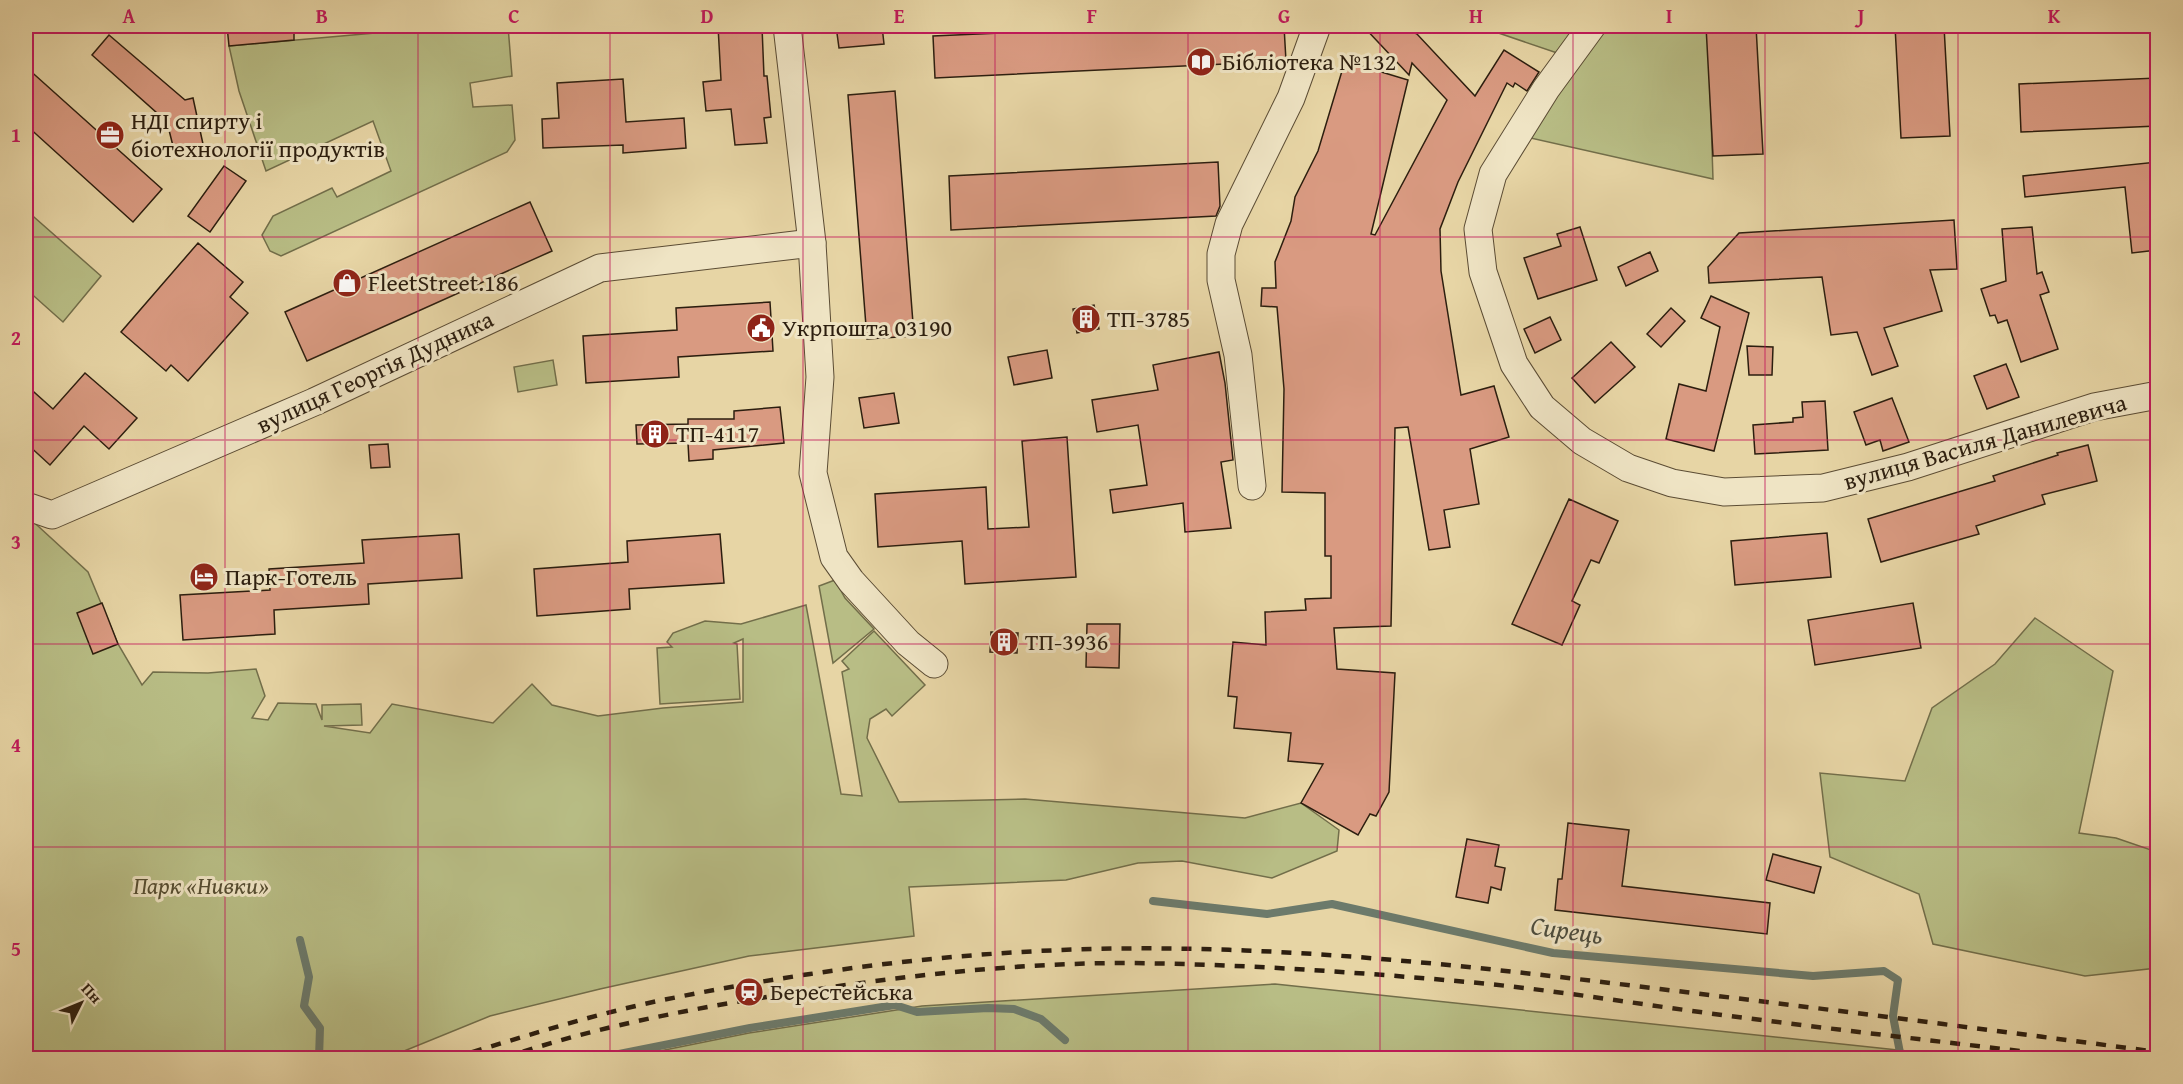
<svg xmlns="http://www.w3.org/2000/svg" width="2183" height="1084" viewBox="0 0 2183 1084" font-family="'Gentium Book Plus',serif">
	<style>
		.green { fill: #b8bd85; stroke: #726e4a; stroke-width: 1.5 }
		.lines { fill: none; stroke-linecap: round; stroke-linejoin: round }
		.stream { stroke: #6c7a6b; stroke-width: 8 }
		.building { fill: #d99a81; stroke: #2c1e0f; stroke-width: 1.5 }
		.minor-casing { stroke: #5b4c34; stroke-width: 29 }
		.minor { stroke: #efe4c4; stroke-width: 27 }
		.rail { stroke: #2c1e0f; stroke-width: 4.5; stroke-dasharray: 10 10; stroke-linecap: butt }
		.grid { fill: none; stroke: #c2185b; stroke-width: 1.5; stroke-opacity: 0.55 }
		.labels { text-anchor: middle; stroke-width: 6; stroke-linejoin: round; paint-order: stroke }
		.poi-label { font-size: 24px; fill: #2c1e0f; stroke: #efe4c4; text-anchor: start }
		.street-label { font-size: 24px; fill: #2c1e0f; stroke: #efe4c4 }
		.park-label { font-size: 24px; font-style: italic; fill: #564e32; stroke: #efe4c4 }
		.water-label { font-size: 26px; font-style: italic; fill: #4c4c3d; stroke: #efe4c4 }
		.neatline { fill: none; stroke: #c2185b; stroke-width: 2 }
		.grid-label { font-size: 20px; text-anchor: middle; font-weight: bold; fill: #c2185b }
	</style>
	<rect width="100%" height="100%" fill="#e7d5a5"/>
	<filter id="stains"><feTurbulence type="fractalNoise" baseFrequency=".00333" numOctaves="4"/><feColorMatrix values="0 0 0 0 .2 0 0 0 0 .09 0 0 0 0 .02 0 0 0 .5 -.17"/></filter>
	<radialGradient id="worn" r=".72"><stop offset=".6" stop-color="#630" stop-opacity="0"/><stop offset="1" stop-color="#630" stop-opacity=".3"/></radialGradient>
	<g class="green">
		<path d="M454 26H508L512 76 470 83 473 107 512 105 515 140 507 152 281 256 270 251 262 235 273 216 332 188 337 197 391 171 373 121 266 171 239 91 229 46Z"/>
		<path d="M1478 26H1708L1713 179 1522 136 1569 57Z"/>
		<path d="M26 210 101 276 63 322 26 289Z"/>
		<path d="M553 360 557 385 518 392 514 367Z"/>
		<path d="M26 515 88 572 118 644 142 685 153 672 208 673 256 669 265 696 252 718 268 720 278 703 316 704 322 720V705L361 704 362 725 324 726 370 733 392 704 493 723 532 684 552 705 598 716 663 708 743 702V639L734 643 737 644 740 699 660 704 657 648 672 647 667 642 673 633 705 621 741 624 806 605 841 794 862 796 842 672 849 669 842 661 874 631 925 685 892 716 886 709 870 719 867 738 899 802 1025 799 1245 818 1301 803 1339 830 1337 851 1272 878 1182 861 1138 863 1066 880 909 887 914 936 749 956 600 989 490 1016 387 1058H26Z"/>
		<path d="M835 580 845 598 874 629 833 663 819 586Z"/>
		<path d="M2035 618 2113 671 2079 833 2116 838 2157 852V968L2085 976 1933 944 1919 894 1830 857 1820 773 1905 781 1932 708 1995 664Z"/>
		<path d="M1275 984 1973 1058H625L749 1033 922 1006Z"/>
	</g>
	<g class="lines">
		<g class="stream">
			<path d="M1153 901 1267 914 1332 904 1553 953 1813 976 1884 971 1898 980 1893 1016 1901 1058"/>
			<path d="M300 940 309 977 304 1006 320 1028 319 1058"/>
			<path d="M599 1058 750 1028 895 1005 917 1012 988 1008 1014 1009 1041 1019 1065 1040"/>
		</g>
	</g>
	<g class="building">
		<path d="M227 26H294V40L229 46Z"/>
		<path d="M718 26H737L738 28 762 27 764 76H767L771 117 764 118 767 143 735 145 731 109 706 111 703 82 721 80Z"/>
		<path d="M836 26H882L884 44 839 48Z"/>
		<path d="M1158 26H1284L1286 61 935 78 933 36Z"/>
		<path d="M1363 26H1401L1417 34 1475 96 1504 50 1539 72 1527 91 1515 83 1513 87 1507 83 1458 182 1440 229 1441 271 1461 395 1494 386 1509 437 1470 449 1479 504 1444 510 1450 547 1429 550 1408 427 1395 428 1391 626 1334 628 1337 669 1395 673 1389 792 1376 816 1370 814 1358 835 1301 803 1323 764 1288 761 1291 733 1234 728 1237 697 1228 696 1233 642 1266 645 1265 612 1306 610 1305 599 1331 598V556H1325V493L1282 492 1284 389 1277 307 1261 306 1262 288H1276L1275 262 1291 221 1295 197 1318 151 1345 61 1408 80 1371 234 1375 235 1447 100 1412 63 1409 75Z"/>
		<path d="M1706 26H1756L1763 154 1713 156Z"/>
		<path d="M1895 26H1944L1950 136 1901 138Z"/>
		<path d="M109 35 185 100 193 98 203 144 174 150 167 122 92 55Z"/>
		<path d="M26 67 162 189 133 222 26 125Z"/>
		<path d="M2157 78V126L2021 132 2019 84Z"/>
		<path d="M623 79 626 122 684 118 686 148 623 153V145L543 148 542 119 559 118 557 83Z"/>
		<path d="M895 91 914 336 867 339 848 95Z"/>
		<path d="M1218 162 1220 206 1216 216 951 230 949 176Z"/>
		<path d="M2157 162V250L2132 253 2125 187 2025 197 2023 176Z"/>
		<path d="M224 166 246 181 210 232 188 216Z"/>
		<path d="M530 202 552 251 307 361 285 312Z"/>
		<path d="M1954 220 1957 269 1930 270 1942 311 1884 328 1898 366 1872 375 1857 332 1831 335 1822 277 1709 283 1708 267 1739 233Z"/>
		<path d="M1580 227 1597 280 1538 299 1524 258 1561 246 1557 234Z"/>
		<path d="M2032 227 2037 274 2042 272 2049 292 2040 295 2058 349 2021 362 2007 320 1998 323 1995 315 1990 316 1981 289 2006 281 2002 229Z"/>
		<path d="M198 243 243 282 230 297 248 313 188 381 171 365 166 371 121 332Z"/>
		<path d="M1650 252 1658 271 1626 286 1618 267Z"/>
		<path d="M1711 296 1749 313 1714 451 1666 439 1679 384 1706 391 1720 327 1701 318Z"/>
		<path d="M770 302 773 351 678 357 679 377 586 383 583 336 677 330 676 308Z"/>
		<path d="M1094 305 1099 329 1077 333 1073 309Z"/>
		<path d="M1671 308 1685 321 1661 347 1647 334Z"/>
		<path d="M1550 317 1561 340 1535 353 1524 329Z"/>
		<path d="M1611 342 1635 367 1595 403 1572 378Z"/>
		<path d="M1747 346 1773 347 1772 375H1749Z"/>
		<path d="M1047 350 1052 378 1014 385 1008 357Z"/>
		<path d="M1219 352 1225 383 1233 460 1221 462 1231 528 1185 532 1183 503 1113 513 1110 490 1147 485 1138 425 1097 432 1092 400 1158 390 1153 365Z"/>
		<path d="M2006 364 2019 397 1987 409 1974 376Z"/>
		<path d="M85 373 137 418 109 449 84 426 50 465 26 443V385L53 409Z"/>
		<path d="M894 393 899 423 864 428 859 398Z"/>
		<path d="M1892 398 1909 442 1883 451 1880 440 1866 445 1854 412Z"/>
		<path d="M1825 401 1828 450 1755 454 1753 425 1793 422V418L1803 417 1802 402Z"/>
		<path d="M780 407 784 443 713 450V459L689 461 688 443 637 444 636 425 688 424V419H734V411Z"/>
		<path d="M1067 437 1076 577 965 584 962 541 878 547 875 494 986 487 988 529 1029 527 1022 441Z"/>
		<path d="M388 444 390 467 371 468 369 445Z"/>
		<path d="M2088 445 2097 481 2042 495 2045 504 1976 526 1979 534 1881 562 1868 519 1995 481 1993 476 2058 455 2057 453Z"/>
		<path d="M1569 499 1618 521 1599 563 1591 560 1572 601 1580 605 1562 645 1512 624Z"/>
		<path d="M1827 533 1831 577 1735 585 1731 541Z"/>
		<path d="M459 534 462 578 368 584 369 604 274 610 275 634 183 640 180 595 270 590 269 569 364 563 362 540Z"/>
		<path d="M720 534 724 583 629 589 630 609 537 616 534 569 628 562 627 541Z"/>
		<path d="M102 603 118 644 93 654 77 613Z"/>
		<path d="M1913 603 1921 648 1815 665 1808 620Z"/>
		<path d="M1087 624H1120L1119 668 1086 667Z"/>
		<path d="M991 632 1018 633 1017 653 990 652Z"/>
		<path d="M1568 823 1629 830 1622 886 1770 903 1767 934 1555 910 1558 879H1562Z"/>
		<path d="M1467 839 1499 845 1495 866 1505 868 1501 890 1491 887 1488 903 1456 897Z"/>
		<path d="M1773 854 1821 867 1814 893 1766 880Z"/>
	</g>
	<g class="lines">
		<g class="minor-casing">
			<g id="minor">
				<path d="M787 26 812 243 820 377 813 473 834 557 851 581 908 643 934 664"/>
				<path d="M1592 26 1546 89 1493 174 1478 229 1483 272 1514 364 1542 407 1582 441 1628 468 1672 483 1724 492 1823 488 1908 467 2094 407 2158 395"/>
				<path d="M1252 486 1238 355 1221 280V254L1229 224 1291 98 1317 26"/>
				<path d="M26 506 52 515 314 402 600 268 812 243"/>
			</g>
		</g>
		<use href="#minor" class="minor"/>
		<g class="rail">
			<path d="M453 1058C519 1038 585 1017 653 1002 774 977 898 959 1021 952 1235 939 1448 963 1660 989 1826 1009 1992 1030 2158 1052"/>
			<path d="M504 1058C597 1026 695 1008 792 993 902 976 1014 963 1126 963 1240 964 1354 972 1468 982 1556 990 1643 1005 1730 1016 1846 1031 1962 1044 2079 1058"/>
		</g>
	</g>
	<path class="grid" d="M225 26V1058M418 26V1058M610 26V1058M803 26V1058M995 26V1058M1188 26V1058M1380 26V1058M1573 26V1058M1765 26V1058M1958 26V1058M26 237H2158M26 440H2158M26 644H2158M26 847H2158"/>
	<defs>
		<g id="library-disc" transform="scale(1.5)"><circle r="9.5" fill="#8f2418" stroke="#efe4c4"/><path d="M-6-4Q-3-5.5-.7-3.5V5Q-3 3-6 4ZM6-4Q3-5.5 .7-3.5V5Q3 3 6 4Z" fill="#fff"/></g>
		<g id="office-disc" transform="scale(1.5)"><circle r="9.5" fill="#8f2418" stroke="#efe4c4"/><path d="M-6-3h4V-5.5h4V-3h4V5H-6ZM-1-4.5V-3h2v-1.5ZM-6 0V1H6V0Z" fill="#fff"/></g>
		<g id="shop-disc" transform="scale(1.5)"><circle r="9.5" fill="#8f2418" stroke="#efe4c4"/><path d="M-5-2.5h2.3a2.7 3.5 0 0 1 5.4 0H5L5.5 6h-11ZM-1.5-2.5h3a1.5 2.3 0 0 0-3 0Z" fill="#fff"/></g>
		<g id="building-disc" transform="scale(1.5)"><circle r="9.5" fill="#8f2418" stroke="#efe4c4"/><path d="M-4-6H4V6H1V3H-1V6H-4ZM-2.5-4.3h1.7v1.8h-1.7ZM.8-4.3h1.7v1.8H.8ZM-2.5-1h1.7V.8h-1.7ZM.8-1h1.7V.8H.8Z" fill="#fff"/></g>
		<g id="civic-disc" transform="scale(1.5)"><circle r="9.5" fill="#8f2418" stroke="#efe4c4"/><path d="M-.6-6.5H3V-4.5H.6V-3L4-1V1h2V6H-6V1h2V-1L-.6-3ZM-1.2 2.5V6h2.4V2.5Z" fill="#fff"/></g>
		<g id="hotel-disc" transform="scale(1.5)"><circle r="9.5" fill="#8f2418" stroke="#efe4c4"/><path d="M-6-4.5h1.5V1H6V5H4.5V3h-9V5H-6ZM-4 0a1.8 1.8 0 1 1 3.6 0ZM.5 0V-2.5h3Q6-2.5 6 0Z" fill="#fff"/></g>
		<g id="station-disc" transform="scale(1.5)"><circle r="9.5" fill="#8f2418" stroke="#efe4c4"/><path d="M-3-6H3Q5-6 5-4V2Q5 4 3 4L4.5 6H3L1.5 4h-3L-3 6H-4.5L-3 4Q-5 4-5 2V-4Q-5-6-3-6ZM-3.5-4v3h7v-3ZM-3.5 1v1.5H-2V1ZM2 1v1.5H3.5V1Z" fill="#fff"/></g>
	</defs>
	<g fill-rule="evenodd">
		<use href="#library-disc" x="1201" y="62"/>
		<use href="#office-disc" x="110" y="135"/>
		<use href="#shop-disc" x="347" y="283"/>
		<use href="#building-disc" x="1086" y="319"/>
		<use href="#civic-disc" x="761" y="328"/>
		<use href="#building-disc" x="655" y="434"/>
		<use href="#hotel-disc" x="204" y="577"/>
		<use href="#building-disc" x="1004" y="642"/>
		<use href="#station-disc" x="749" y="992"/>
	</g>
	<g class="labels">
		<g class="poi-label">
			<text x="1222" y="70">Бібліотека №132</text>
			<text x="131" y="129">НДІ спирту і<tspan x="131" dy="28">біотехнології продуктів</tspan></text>
			<text x="368" y="291">FleetStreet.186</text>
			<text x="1107" y="327">ТП-3785</text>
			<text x="782" y="336">Укрпошта 03190</text>
			<text x="676" y="442">ТП-4117</text>
			<text x="225" y="585">Парк-Готель</text>
			<text x="1025" y="650">ТП-3936</text>
			<text x="770" y="1000">Берестейська</text>
		</g>
		<g class="street-label">
			<text transform="translate(375 372) rotate(-25)" y="8">вулиця Георгія Дудника</text>
			<text transform="translate(1985 442) rotate(-16)" y="8">вулиця Василя Данилевича</text>
		</g>
		<g class="park-label">
			<text x="201" y="894">Парк «Нивки»</text>
		</g>
		<g class="water-label">
			<text transform="translate(1567 930) rotate(8)" y="9">Сирець</text>
		</g>
	</g>
	<rect width="2183" height="1084" fill="none" stroke="#e7d5a5" stroke-width="66"/>
	<g transform="translate(81 1003) rotate(47)" stroke="#efe4c4" stroke-width="4.5" paint-order="stroke">
	<path d="M0-4.5L10 22L0 15L-10 22Z" fill="#2c1e0f"/>
	<text y="-9" font-size="16" font-weight="bold" text-anchor="middle" fill="#2c1e0f">Пн</text>
	</g>
	<rect x="33" y="33" width="2117" height="1018" class="neatline"/>
	<g class="grid-label">
		<text x="129" y="23">A</text>
		<text x="322" y="23">B</text>
		<text x="514" y="23">C</text>
		<text x="707" y="23">D</text>
		<text x="899" y="23">E</text>
		<text x="1092" y="23">F</text>
		<text x="1284" y="23">G</text>
		<text x="1476" y="23">H</text>
		<text x="1669" y="23">I</text>
		<text x="1861" y="23">J</text>
		<text x="2054" y="23">K</text>
		<text x="16" y="142">1</text>
		<text x="16" y="345">2</text>
		<text x="16" y="549">3</text>
		<text x="16" y="752">4</text>
		<text x="16" y="956">5</text>
	</g>
	<rect width="100%" height="100%" filter="url(#stains)"/>
	<rect width="100%" height="100%" fill="url(#worn)"/>
</svg>
